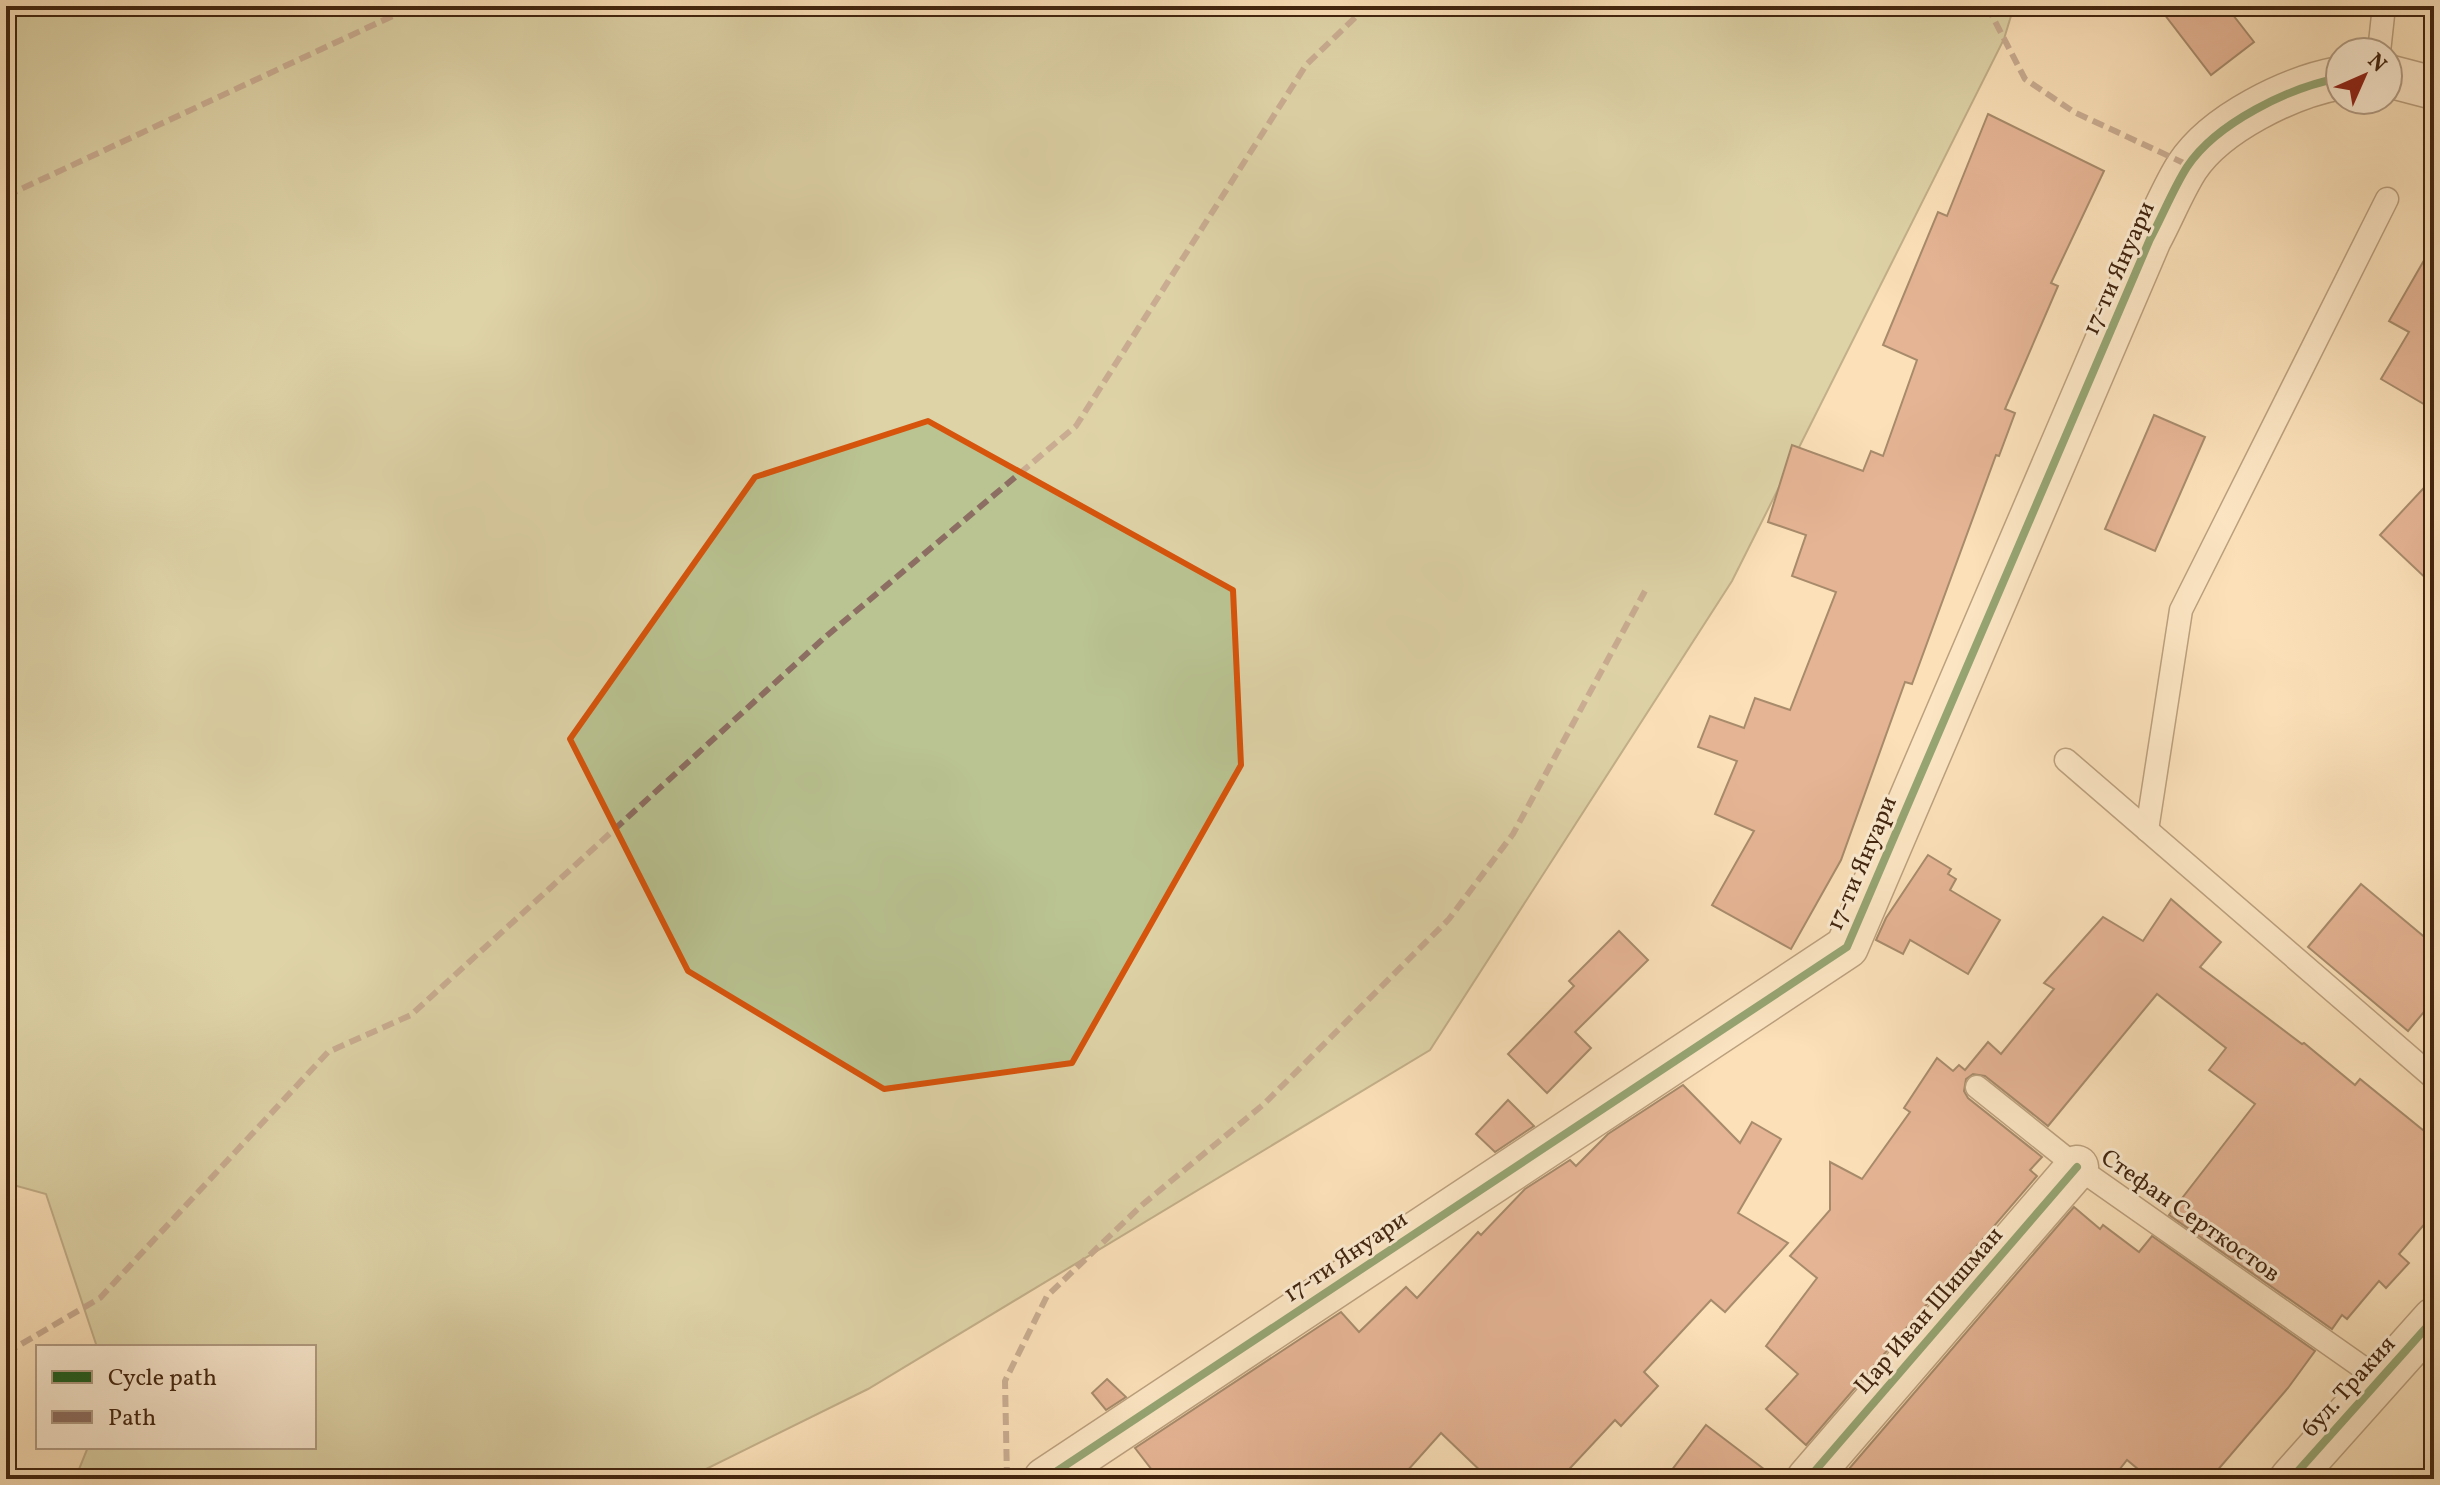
<svg xmlns="http://www.w3.org/2000/svg" width="2440" height="1485" viewBox="0 0 2440 1485" font-family="Vollkorn,serif">
	<style>
		.green { fill: #bac392; stroke: #7e7450; stroke-width: 2 }
		.building { fill: #cb7e69; stroke: #42250f; stroke-width: 2 }
		.lines { fill: none; stroke-linecap: round; stroke-linejoin: round }
		.lane-casing { stroke: #705439; stroke-width: 25 }
		.street-casing { stroke: #705439; stroke-width: 45 }
		.lane { stroke: #fcebd1; stroke-width: 22 }
		.street { stroke: #fcebd1; stroke-width: 42 }
		.quiet { stroke: #8d6e63; stroke-width: 6; stroke-dasharray: 12 6; stroke-linecap: butt }
		.cycleway-casing { stroke: #fcebd1; stroke-width: 13 }
		.cycleway { stroke: #1b5e20; stroke-width: 8 }
		.marked { fill: none; stroke: #d7540c; stroke-width: 6; stroke-linejoin: round }
		.labels { text-anchor: middle; stroke-width: 6; stroke-linejoin: round; paint-order: stroke }
		.street-label { font-size: 24px; fill: #42250f; stroke: #fcebd1 }
	</style>
	<rect width="100%" height="100%" fill="#fbe0b8"/>
	<filter id="stains"><feTurbulence type="fractalNoise" baseFrequency=".0025" numOctaves="4"/><feColorMatrix values="0 0 0 0 .2 0 0 0 0 .09 0 0 0 0 .02 0 0 0 .5 -.17"/></filter>
	<radialGradient id="worn" r=".72"><stop offset=".6" stop-color="#630" stop-opacity="0"/><stop offset="1" stop-color="#630" stop-opacity=".3"/></radialGradient>
	<path class="green" d="M6 6H2014L2004 39 1732 581 1430 1050 868 1389 686 1479H75L88 1447H314V1347H97L46 1194 6 1183Z"/>
	<g class="building">
		<path d="M2158 6H2226L2254 42 2211 75Z"/>
		<path d="M1988 114 2104 171 2051 283 2058 286 2005 409 2015 413 1999 456 1996 455 1912 684 1905 682 1841 860 1791 949 1712 905 1754 831 1715 814 1737 761 1698 747 1710 716 1744 728 1755 698 1790 710 1836 592 1792 576 1806 535 1768 522 1792 445 1863 471 1871 451 1883 456 1917 360 1883 345 1938 212 1947 216Z"/>
		<path d="M2434 243V410L2381 379 2409 332 2389 321Z"/>
		<path d="M2154 415 2205 437 2155 551 2105 529Z"/>
		<path d="M2434 477V586L2380 535Z"/>
		<path d="M1928 855 1951 869 1948 874 1956 879 1950 890 2000 920 1968 974 1910 940 1903 954 1876 940 1886 918Z"/>
		<path d="M2361 884 2434 945V1000L2408 1031 2308 947Z"/>
		<path d="M2171 899 2221 942 2200 967 2302 1044 2304 1043 2355 1085 2360 1079 2434 1139V1213L2399 1254 2409 1263 2386 1288 2379 1281 2347 1319 2342 1315 2332 1329 2169 1215 2255 1104 2209 1070 2226 1048 2157 994 2048 1126 1985 1076 1973 1074 1966 1079 1964 1091 1968 1098 2042 1157 2030 1170 2037 1176 1806 1445 1766 1409 1798 1374 1766 1346 1817 1278 1790 1256 1830 1210V1162L1862 1179 1910 1112 1904 1108 1937 1058 1953 1071 1959 1065 1965 1070 1988 1042 2001 1054 2054 989 2044 983 2103 917 2143 941Z"/>
		<path d="M1619 931 1648 960 1575 1032 1591 1048 1547 1093 1508 1054 1574 986 1569 981Z"/>
		<path d="M1683 1085 1740 1143 1752 1122 1781 1139 1738 1213 1788 1243 1725 1312 1711 1300 1644 1372 1658 1386 1621 1426 1615 1420 1560 1479H1489L1441 1433 1400 1479H1159L1135 1448 1341 1312 1359 1332 1406 1287 1417 1298 1478 1232 1481 1235 1525 1189 1570 1160 1576 1166 1608 1134Z"/>
		<path d="M1508 1100 1534 1126 1495 1152 1476 1134Z"/>
		<path d="M2074 1207 2100 1229 2103 1225 2139 1252 2152 1236 2315 1351 2288 1388 2210 1479H2150L2127 1460 2112 1479H1844L1842 1477Z"/>
		<path d="M1107 1379 1126 1397 1106 1410 1092 1393Z"/>
		<path d="M1706 1425 1777 1479H1665Z"/>
	</g>
	<g class="lines">
		<g class="lane-casing">
			<g id="lane">
				<path d="M2379 52 2384 6"/>
				<path d="M2066 760 2434 1078"/>
				<path d="M2147 830 2181 610 2387 199"/>
				<path d="M1977 1087 2077 1167 2379 1379"/>
			</g>
		</g>
		<g class="street-casing">
			<g id="street">
				<path d="M2388 76 2434 88"/>
				<path d="M1045 1479 1847 947 2150 239C2163 215 2173 189 2187 167 2216 123 2290 87 2340 78"/>
				<path d="M1808 1479 2077 1167"/>
				<path d="M2291 1479 2434 1319"/>
			</g>
		</g>
		<use href="#lane" class="lane"/>
		<use href="#street" class="street"/>
		<g class="quiet">
			<path d="M1987 6 2025 79 2074 112 2188 165"/>
			<path d="M6 196 414 6"/>
			<path d="M6 1353 100 1298 328 1052 411 1015 823 639 1076 426 1306 65 1367 6"/>
			<path d="M1007 1479 1005 1381 1047 1296 1142 1205 1264 1104 1449 919 1513 834 1645 591"/>
		</g>
		<g class="cycleway-casing">
			<g id="cycleway">
				<path d="M1045 1479 1847 947 2150 239C2163 215 2173 189 2187 167 2216 123 2290 87 2340 78"/>
				<path d="M1808 1479 2077 1167"/>
				<path d="M2291 1479 2434 1319"/>
			</g>
		</g>
		<use href="#cycleway" class="cycleway"/>
	</g>
	<path d="M0 0H2440V1485H0ZM928 421 1233 590 1241 765 1072 1063 884 1089 688 971 570 739 755 477Z" fill="#fbe0b8" fill-opacity=".55" fill-rule="evenodd"/>
	<path class="marked" d="M928 421 1233 590 1241 765 1072 1063 884 1089 688 971 570 739 755 477Z"/>
	<g class="labels">
		<g class="street-label">
			<text transform="translate(2118 268) rotate(-66)" y="8">17-ти Януари</text>
			<text transform="translate(1861 863) rotate(-67)" y="8">17-ти Януари</text>
			<text transform="translate(2191 1215) rotate(35)" y="8">Стефан Серткостов</text>
			<text transform="translate(1345 1256) rotate(-34)" y="8">17-ти Януари</text>
			<text transform="translate(1928 1310) rotate(-49)" y="8">Цар Иван Шишман</text>
			<text transform="translate(2348 1386) rotate(-48)" y="8">бул. Тракия</text>
		</g>
	</g>
	<rect width="2440" height="1485" fill="none" stroke="#fbe0b8" stroke-width="32"/>
	<rect x="8" y="8" width="2424" height="1469" fill="none" stroke="#42250f" stroke-width="4"/>
	<rect x="16" y="16" width="2408" height="1453" fill="none" stroke="#42250f" stroke-width="2"/>
	<rect x="36" y="1345" width="280" height="104" fill="#fcebd1" stroke="#b29c83" stroke-width="2"/>
	<rect x="52" y="1371" width="40" height="12" fill="#1b5e20" stroke="#b29c83" stroke-width="2"/>
	<text x="108" y="1385" font-size="24" fill="#42250f">Cycle path</text>
	<rect x="52" y="1411" width="40" height="12" fill="#8d6e63" stroke="#b29c83" stroke-width="2"/>
	<text x="108" y="1425" font-size="24" fill="#42250f">Path</text>
	<g transform="translate(2364 76) rotate(45)"><circle r="38" fill="#fcebd1" stroke="#b29c83" stroke-width="2"/>
	<path d="M0-6L14 30L0 20L-14 30Z" fill="#8f2418"/>
	<text y="-12" font-size="22" font-weight="bold" text-anchor="middle" fill="#42250f">N</text>
	</g>
	<rect width="100%" height="100%" filter="url(#stains)"/>
	<rect width="100%" height="100%" fill="url(#worn)"/>
</svg>
